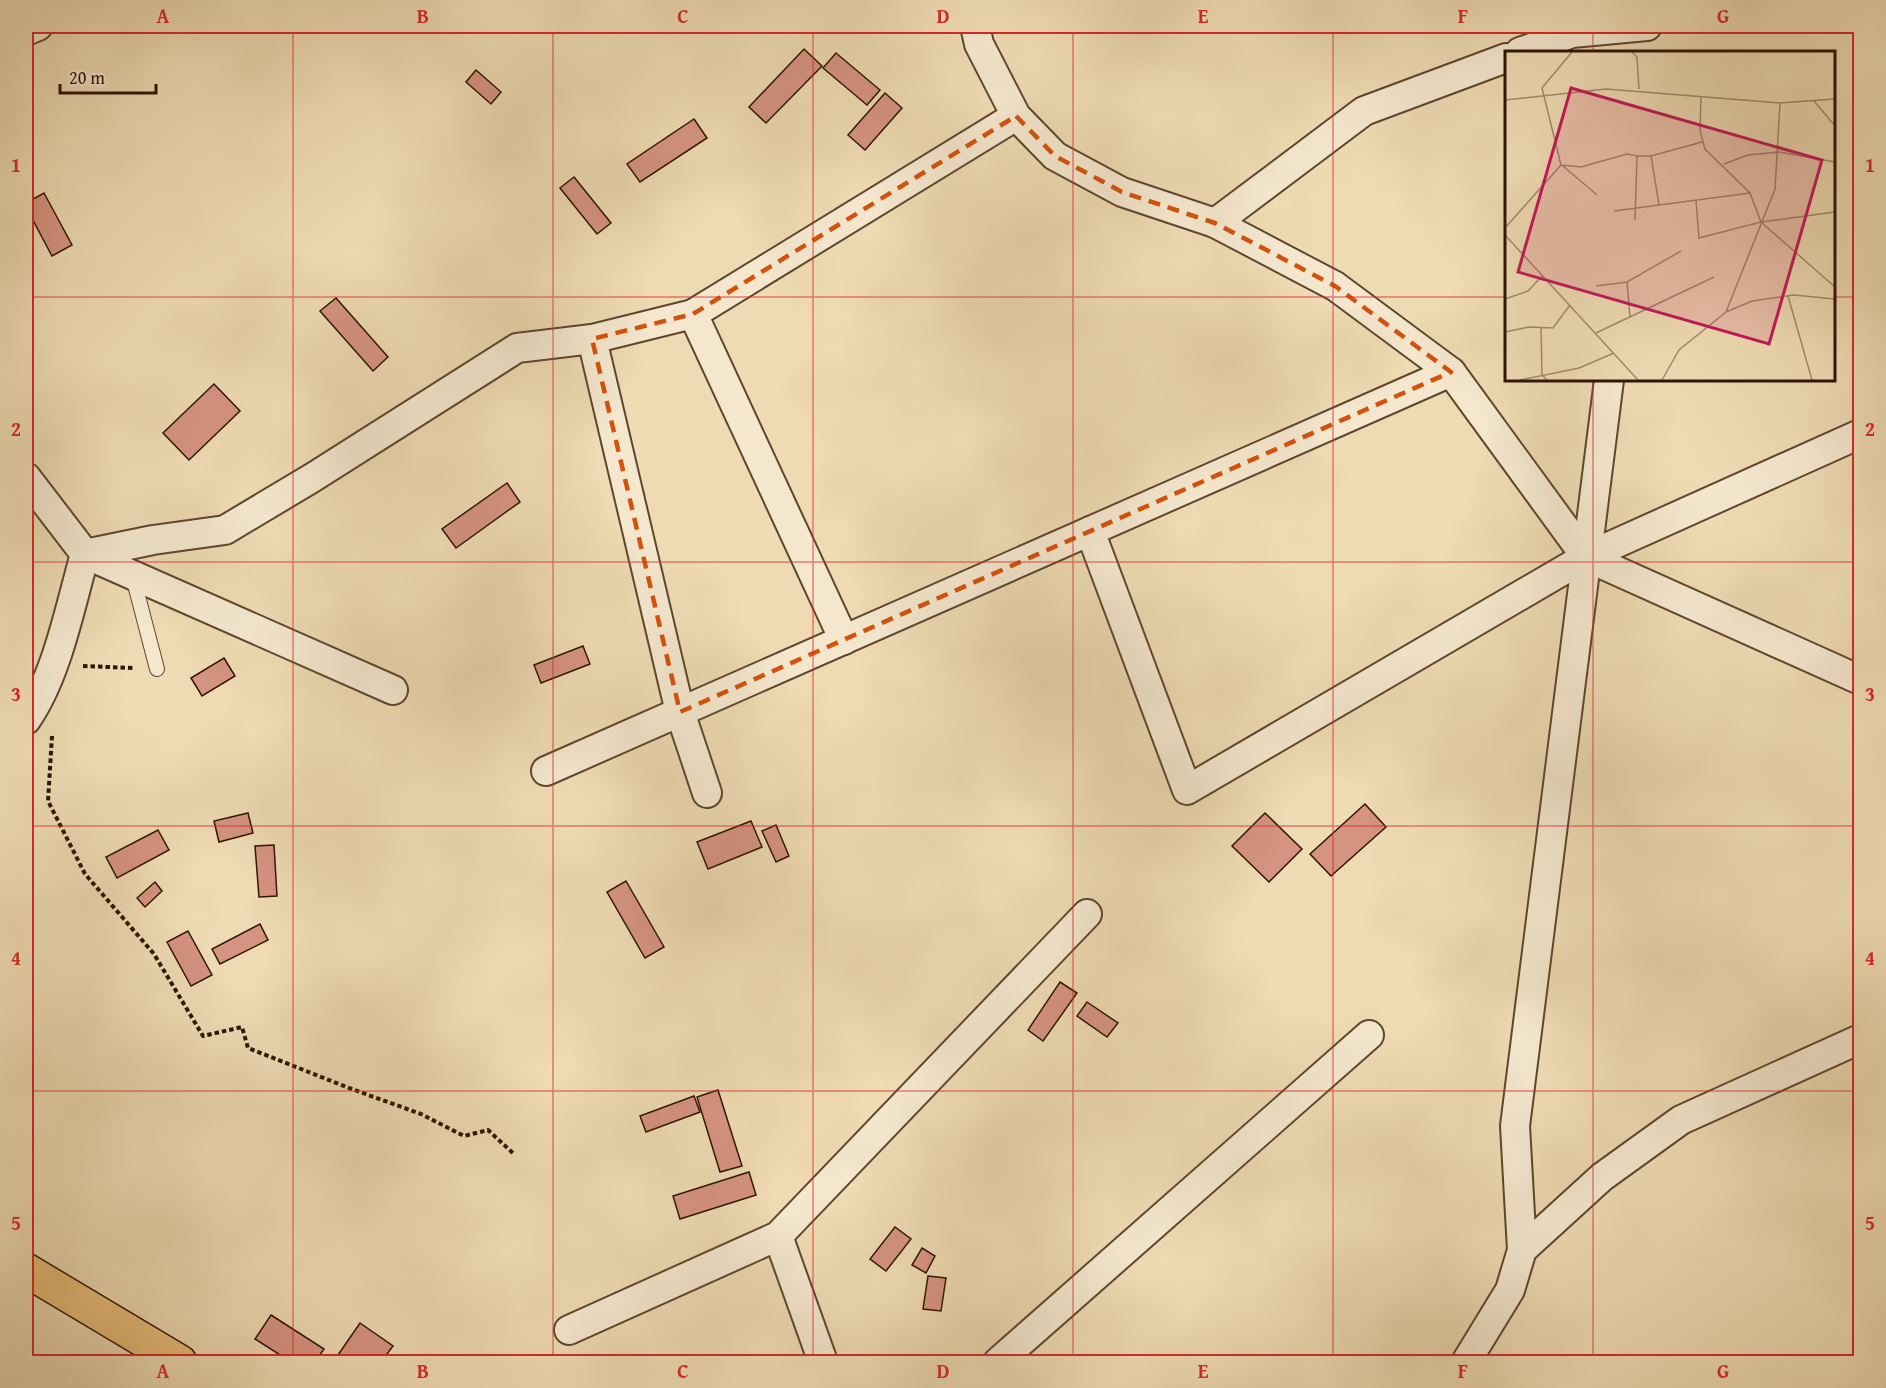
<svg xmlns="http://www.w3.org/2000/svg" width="1886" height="1388" viewBox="0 0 1886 1388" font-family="'Gentium Book Plus',serif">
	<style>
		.building { fill: #d59382; stroke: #2e1500; stroke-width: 1.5 }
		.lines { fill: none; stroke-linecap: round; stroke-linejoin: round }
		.lane-casing { stroke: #5e462d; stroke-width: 16 }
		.street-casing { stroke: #5e462d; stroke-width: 32 }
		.primary-casing { stroke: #2e1500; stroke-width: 36 }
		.path { stroke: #2e1500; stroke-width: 4; stroke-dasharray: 4.5 3; stroke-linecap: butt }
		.lane { stroke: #f4e7ce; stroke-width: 14 }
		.street { stroke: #f4e7ce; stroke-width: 28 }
		.primary { stroke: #e7bd7a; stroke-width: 33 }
		.marked { fill: none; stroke: #d5520b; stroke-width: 4.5; stroke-dasharray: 12 8; stroke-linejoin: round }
		.grid { fill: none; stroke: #d62828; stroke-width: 1.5; stroke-opacity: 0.55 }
		.inset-road { fill: none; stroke: #a18b6b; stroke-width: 1.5 }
		.view { fill: #c2185b; fill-opacity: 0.15; stroke: #c2185b; stroke-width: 3 }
		.inset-edge { fill: none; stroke: #2e1500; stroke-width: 3 }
		.neatline { fill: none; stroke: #d62828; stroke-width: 2 }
		.grid-label { font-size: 20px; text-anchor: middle; font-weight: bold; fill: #d62828 }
	</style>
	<rect width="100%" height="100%" fill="#eedab3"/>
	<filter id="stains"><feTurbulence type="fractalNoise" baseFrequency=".00333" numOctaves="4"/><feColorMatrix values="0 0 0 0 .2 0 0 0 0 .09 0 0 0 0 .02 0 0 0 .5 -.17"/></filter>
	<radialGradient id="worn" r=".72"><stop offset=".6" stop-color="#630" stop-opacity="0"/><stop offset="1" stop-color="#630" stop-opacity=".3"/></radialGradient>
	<g class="building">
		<path d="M804 49 822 66 766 123 749 107Z"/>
		<path d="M836 53 880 90 867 105 823 68Z"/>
		<path d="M476 70 501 92 491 104 466 82Z"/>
		<path d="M885 93 902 108 865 150 848 135Z"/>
		<path d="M694 119 707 138 640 182 627 164Z"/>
		<path d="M574 177 611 223 597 234 560 188Z"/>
		<path d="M44 193 72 245 52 256 26 207V203Z"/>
		<path d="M336 298 388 357 373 371 320 311Z"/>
		<path d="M214 384 240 411 189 460 163 433Z"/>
		<path d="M507 483 520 502 456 548 442 529Z"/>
		<path d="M583 646 590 664 541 683 534 665Z"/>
		<path d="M224 658 235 676 202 696 191 678Z"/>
		<path d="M1365 804 1386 827 1331 876 1310 854Z"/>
		<path d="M248 813 253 833 219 842 214 821Z"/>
		<path d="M1265 813 1302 849 1269 882 1232 846Z"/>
		<path d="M751 821 762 847 708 869 697 842Z"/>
		<path d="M776 825 789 856 776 862 762 831Z"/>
		<path d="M158 830 169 850 117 878 106 857Z"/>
		<path d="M274 845 277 896 259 897 255 846Z"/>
		<path d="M626 881 664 947 645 958 607 892Z"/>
		<path d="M155 882 162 891 145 907 137 898Z"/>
		<path d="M260 924 268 940 220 964 212 949Z"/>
		<path d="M188 931 212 975 191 986 167 942Z"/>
		<path d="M1060 982 1077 993 1043 1041 1028 1030Z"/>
		<path d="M1087 1002 1118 1023 1107 1037 1077 1016Z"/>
		<path d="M718 1090 742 1166 720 1172 697 1097Z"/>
		<path d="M694 1096 700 1112 646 1132 640 1116Z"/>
		<path d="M749 1172 756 1195 680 1219 673 1196Z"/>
		<path d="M895 1227 911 1239 886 1271 870 1259Z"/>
		<path d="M922 1248 935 1256 926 1273 912 1265Z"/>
		<path d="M928 1276 946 1278 941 1311 923 1309Z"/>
		<path d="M271 1315 324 1349 315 1362H291L255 1339Z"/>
		<path d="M360 1323 393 1346 381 1362H350L338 1355Z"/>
	</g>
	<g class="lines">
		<g class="lane-casing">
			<path id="lane" d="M133 577 157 669"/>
		</g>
		<g class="street-casing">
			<g id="street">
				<path d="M975 26 979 44 1016 116 1055 156 1122 192 1215 223 1335 286 1451 372 1586 557 1860 680"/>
				<path d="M26 31 38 26"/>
				<path d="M1520 52 1572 33 1647 26"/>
				<path d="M1215 223 1364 111 1506 58"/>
				<path d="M693 314 844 640"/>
				<path d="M592 339 693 314 1016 116"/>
				<path d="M26 477 85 554C70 607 57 676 26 720"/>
				<path d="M1090 531 1187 790 1586 557 1860 434"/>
				<path d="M85 554 153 540 225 530 312 478 517 348 592 339 680 712 707 793"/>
				<path d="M85 554 393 690"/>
				<path d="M546 771 1451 372"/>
				<path d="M778 1236 823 1362"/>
				<path d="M1522 1250 1602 1177 1681 1120 1860 1039"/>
				<path d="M569 1330 778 1236 1087 914"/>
				<path d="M998 1362 1369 1035"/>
				<path d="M1466 1362 1510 1290 1522 1250 1515 1126 1609 380"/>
			</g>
		</g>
		<g class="primary-casing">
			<path id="primary" d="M26 1270 180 1362"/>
		</g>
		<g class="path">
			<path d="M83 666 133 668"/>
			<path d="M52 736 48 801 85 874 154 954 203 1036 242 1027 248 1048 349 1088 421 1114 464 1136 488 1130 515 1155"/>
		</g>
		<use href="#lane" class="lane"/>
		<use href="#street" class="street"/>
		<use href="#primary" class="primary"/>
	</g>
	<path class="marked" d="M1016 116 1055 156 1122 192 1215 223 1335 286 1451 372 680 712 592 339 693 314Z"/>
	<path class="grid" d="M293 26V1362M553 26V1362M813 26V1362M1073 26V1362M1333 26V1362M1593 26V52M26 297H1506M1834 297H1860M1593 380V1362M26 562H1860M26 826H1860M26 1091H1860"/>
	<g transform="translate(1505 51)">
		<rect width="330" height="330" fill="#eedab3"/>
		<path class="inset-road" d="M127 1 132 6 134 38M196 45 195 80 200 98 245 142 256 171 330 236M0 49 101 38 275 52 330 48M309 50 330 75M132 105H146L197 91M146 105 154 154M219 113 243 104 274 101 330 111M56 114 76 116 122 103 132 105 130 169M58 115 92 144M191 149 194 187 256 171 330 161M109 160 245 142M0 177 56 114 37 37 67 1M0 184 133 329M122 231 125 266M91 235 122 231 176 200M283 245 307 329M0 248 23 240 38 224M221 261 247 250 289 244 330 248M36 276 37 324 42 329M0 281 24 276 48 277 65 254M91 282 209 226M15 329 74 317 109 302M157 329 174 299 221 261 270 138 275 52"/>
		<path class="view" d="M66 37 317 109 264 293 13 221Z"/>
		<rect width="330" height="330" class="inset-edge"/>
	</g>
	<rect width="1886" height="1388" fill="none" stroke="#eedab3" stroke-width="66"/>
	<path d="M60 84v9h96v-9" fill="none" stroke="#2e1500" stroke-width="3"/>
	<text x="69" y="84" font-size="18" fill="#2e1500" stroke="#f4e7ce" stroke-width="4.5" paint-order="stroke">20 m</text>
	<rect x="33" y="33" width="1820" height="1322" class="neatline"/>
	<g class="grid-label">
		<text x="163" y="23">A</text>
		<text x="423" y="23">B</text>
		<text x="683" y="23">C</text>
		<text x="943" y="23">D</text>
		<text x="1203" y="23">E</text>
		<text x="1463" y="23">F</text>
		<text x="1723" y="23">G</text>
		<text x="16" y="172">1</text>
		<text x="1870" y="172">1</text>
		<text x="16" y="436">2</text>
		<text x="1870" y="436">2</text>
		<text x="16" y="701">3</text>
		<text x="1870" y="701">3</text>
		<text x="16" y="965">4</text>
		<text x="1870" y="965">4</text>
		<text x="16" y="1230">5</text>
		<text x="1870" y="1230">5</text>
		<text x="163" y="1378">A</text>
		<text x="423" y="1378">B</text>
		<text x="683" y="1378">C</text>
		<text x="943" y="1378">D</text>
		<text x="1203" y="1378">E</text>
		<text x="1463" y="1378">F</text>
		<text x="1723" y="1378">G</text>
	</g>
	<rect width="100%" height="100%" filter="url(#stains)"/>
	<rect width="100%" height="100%" fill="url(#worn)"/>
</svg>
